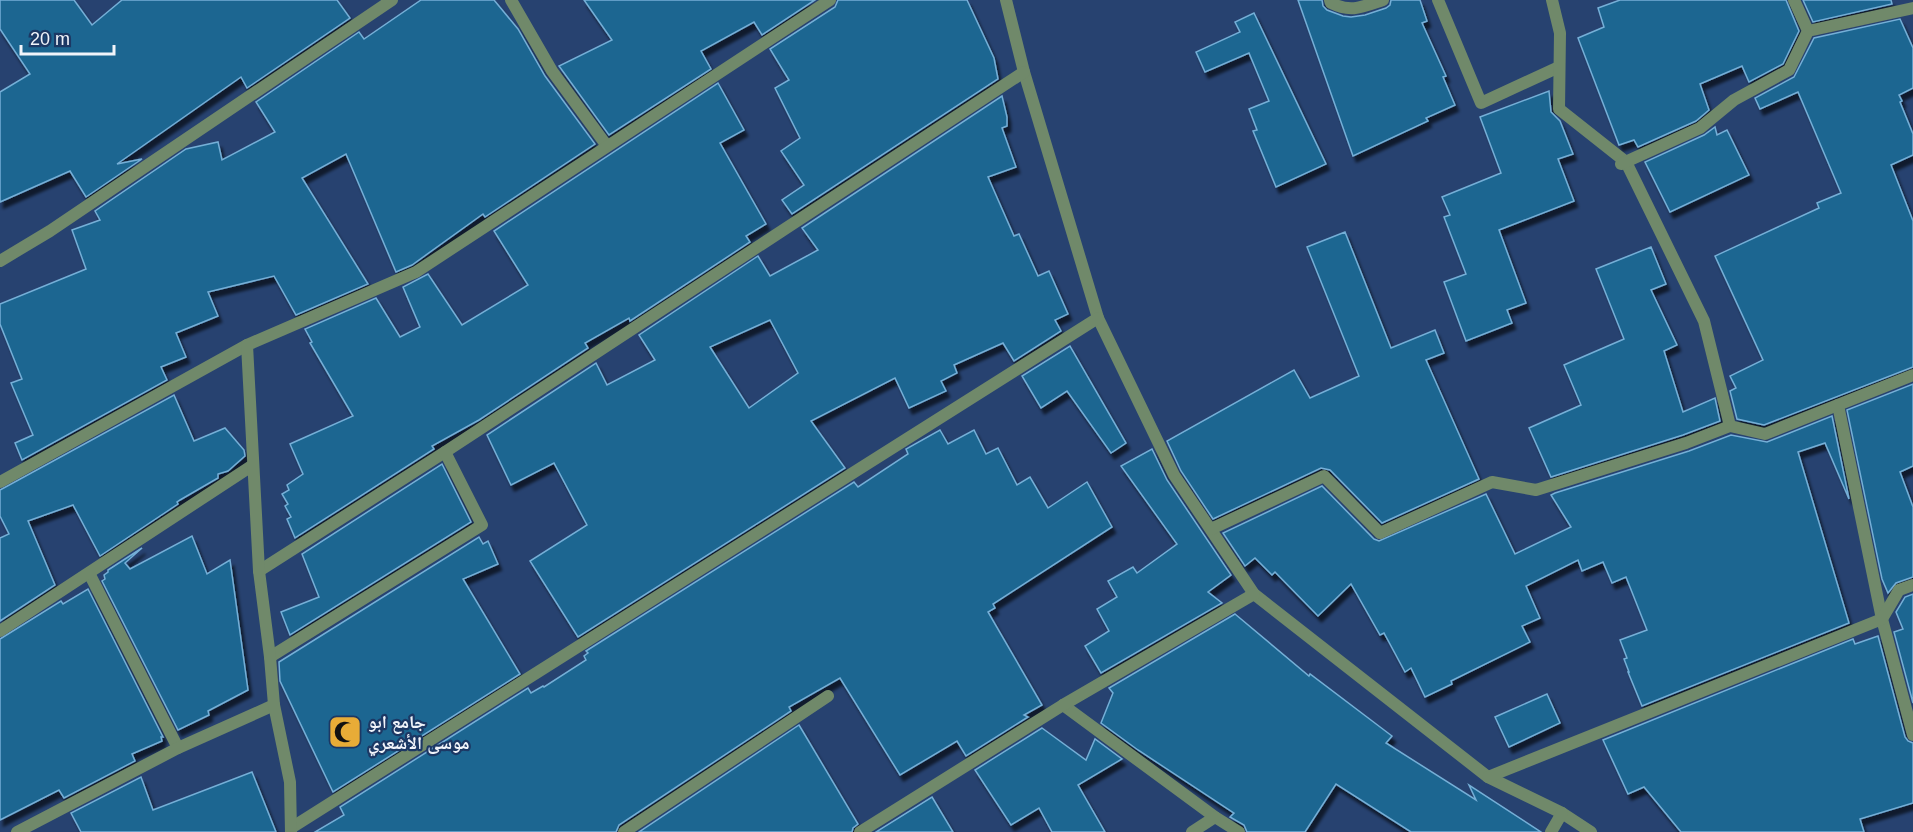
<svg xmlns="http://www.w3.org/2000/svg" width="1913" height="832" viewBox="0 0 1913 832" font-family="Helvetica,'Noto Naskh Arabic',sans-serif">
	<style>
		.building { fill: #1c6691; stroke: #75afd7; stroke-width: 1.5; fill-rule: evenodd; filter: url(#shadow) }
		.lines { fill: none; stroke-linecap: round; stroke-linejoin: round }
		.minor { stroke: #70896a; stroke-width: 12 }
		.labels { text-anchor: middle; stroke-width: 4.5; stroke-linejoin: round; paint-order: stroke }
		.poi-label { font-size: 18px; font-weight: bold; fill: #f1f4fa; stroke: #1c3864; text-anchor: start }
	</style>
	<defs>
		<filter id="shadow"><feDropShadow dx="3.5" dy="6" stdDeviation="1.5" flood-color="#0009"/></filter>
	</defs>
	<rect width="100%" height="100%" fill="#274270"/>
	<g class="building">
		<path d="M0 0H74L92 25 122 0H337L350 18 247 88 241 77 117 164 142 159 86 197 70 171 0 202V92L30 74 0 29Z"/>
		<path d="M421 0H494L518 29 545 76 595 144 485 217 483 214 412 265 396 272 346 154 302 178 368 284 296 315 274 276 208 292 218 316 176 333 186 357 161 367 167 380 22 460 15 443 33 435 11 383 22 379 0 324V304L86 269 72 230 100 220 95 211 186 149 218 142 222 160 275 132 256 102 359 32 364 39Z"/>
		<path d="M584 0H815L762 35 754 22 701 51 711 69 609 135 559 66 612 40Z"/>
		<path d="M838 0H967L994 58 998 79 792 214 782 200 804 185 781 151 800 138 775 88 789 80 770 49 835 7Z"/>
		<path d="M1298 0H1322L1323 6 1327 10 1343 16 1351 17 1365 15 1386 8 1390 5 1391 0H1420L1427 21 1422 23 1446 76 1443 77 1455 105 1426 118 1428 121 1353 156Z"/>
		<path d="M1620 0H1786L1799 31 1783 64 1749 82 1742 66 1700 84 1709 110 1696 121 1638 147 1634 140 1619 145 1578 38 1604 27 1598 8Z"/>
		<path d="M1803 0H1891L1892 4 1813 22Z"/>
		<path d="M1254 13 1326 164 1276 187 1253 131 1257 130 1249 109 1269 101 1249 53 1205 72 1196 52 1240 32 1235 22Z"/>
		<path d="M1900 19 1913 48V88L1899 95 1902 101 1900 102 1913 134V155L1891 165 1913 221V367L1764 425 1737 419 1730 391 1736 388 1730 376 1763 360 1715 256 1819 208 1817 203 1841 193 1798 92 1760 109 1755 98 1794 77 1814 38Z"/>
		<path d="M718 83 744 130 720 143 766 224 746 236 750 242 630 321 629 318 585 343 588 348 479 420 432 446 434 449 295 538 287 519 291 517 285 506 288 504 282 494 289 490 287 485 303 474 290 444 353 416 310 343 312 342 305 329 376 298 400 337 420 327 403 287 428 274 462 325 528 285 494 231Z"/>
		<path d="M1549 91 1551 112 1560 121 1573 154 1558 159 1574 201 1499 230 1526 303 1507 310 1512 323 1466 341 1444 282 1466 274 1444 217 1450 215 1442 197 1501 173 1480 117Z"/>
		<path d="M1002 96 1007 117V126L1002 128 1016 167 988 177 1014 236 1019 234 1038 276 1049 271 1068 314 1055 320 1061 331 1014 361 1003 343 954 365 957 373 941 381 946 391 909 408 895 378 811 421 845 468 578 637 530 561 587 525 554 463 511 485 487 435 596 363 607 385 655 360 639 335 758 256 770 276 818 250 802 228ZM770 320 798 373 749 408 710 347Z"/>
		<path d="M1715 127 1717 135 1727 130 1749 175 1670 212 1645 162 1704 135Z"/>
		<path d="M1345 232 1391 348 1435 330 1444 353 1426 360 1479 479 1382 523 1330 470 1321 468 1213 519 1181 471 1167 441 1294 370 1310 398 1359 376 1307 247Z"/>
		<path d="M1651 247 1666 284 1651 290 1677 345 1664 351 1683 412 1715 398 1720 421 1683 435 1551 477 1529 428 1581 405 1564 365 1624 339 1596 269Z"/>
		<path d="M1070 346 1126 443 1111 453 1067 391 1041 408 1022 376Z"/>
		<path d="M1913 384V466L1900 472 1913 507V577L1896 583 1888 593 1882 579 1847 410Z"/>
		<path d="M174 395 194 441 225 428 244 450 245 456 228 471 218 474V478L180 500 177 502 178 504 100 556 73 505 28 521 55 585 0 621V538L9 534 0 516V490Z"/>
		<path d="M1832 416 1849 499 1825 443 1798 452 1849 623 1642 706 1628 672H1629L1624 659 1627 658 1620 640 1647 630 1626 577 1612 583 1603 562 1582 571 1578 560 1526 586 1540 618 1522 626 1530 642 1451 681 1452 684 1425 697 1411 668 1405 672 1384 633 1380 635 1351 584 1318 616 1275 572 1272 575 1255 558 1245 566 1223 533 1322 486 1374 539 1379 541 1486 494 1515 554 1571 527 1551 495 1555 493 1689 451 1731 435 1767 442Z"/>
		<path d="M940 430 948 444 974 430 986 454 998 448 1017 485 1030 477 1048 508 1087 482 1112 527 993 604 995 608 988 612 1042 705 1024 715 1028 717 966 756 957 741 900 775 840 678 789 707 791 711 619 825 616 832H315L344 815 340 807 528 688 531 693 543 686 544 687 586 660 584 656 588 653 586 651 854 482 858 487 908 454 906 449Z"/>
		<path d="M1152 449 1167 480 1231 575 1208 592 1222 603 1101 673 1085 646 1109 631 1097 609 1117 597 1108 581 1133 567 1137 573 1177 544 1121 466Z"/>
		<path d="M442 464 471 522 290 635 281 612 319 597 302 554Z"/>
		<path d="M192 536 207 574 230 560 248 690 208 711 209 715 178 730 102 581 105 579 104 575 108 572V570L142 548 125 563 130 569Z"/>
		<path d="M479 537 483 544 488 541 498 564 463 579 520 674 333 792 280 681 279 662Z"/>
		<path d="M88 589 163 737H161L162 741 132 754 135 761 64 798 59 790 0 820V639L61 601 63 604Z"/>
		<path d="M1913 594V703L1894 632 1903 629 1896 612 1905 597Z"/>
		<path d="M1235 614 1309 676 1310 674 1392 736 1386 743 1476 800 1469 785 1541 832H1411L1336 784 1305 832H1247L1244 825 1230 817 1234 813 1138 750 1101 723 1113 693 1109 688Z"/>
		<path d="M1878 636 1905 737 1908 741 1913 743V803L1860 819 1864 832H1681L1644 787 1628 794 1603 740 1853 639 1855 644Z"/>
		<path d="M1547 694 1560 723 1509 747 1495 717Z"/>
		<path d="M799 725 858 824 853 828 852 832H639Z"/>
		<path d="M1042 728 1086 760 1095 739 1122 759 1078 785 1105 832H1052L1039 808 1011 825 975 770Z"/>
		<path d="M252 772 276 832H81L71 813 141 777 153 810Z"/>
		<path d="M932 797 953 832H876Z"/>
	</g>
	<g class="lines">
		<g class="minor">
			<path d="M511 0 552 71 607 146"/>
			<path d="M1006 0 1024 72 1098 318 1174 475 1254 594 1488 777 1562 813 1591 832"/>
			<path d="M1330 0 1331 3C1351 13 1362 7 1383 0"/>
			<path d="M1438 0 1481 103 1559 67"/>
			<path d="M1552 0 1560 33 1559 109 1626 162 1704 321 1730 426"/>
			<path d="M1808 31 1913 8"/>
			<path d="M1621 164 1700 128 1734 100 1789 70 1808 31 1794 0"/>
			<path d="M0 261 50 231 392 0"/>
			<path d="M1838 405 1882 619 1913 735"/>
			<path d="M0 482 247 345"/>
			<path d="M1211 529 1324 476 1380 533 1492 482 1536 490 1686 443 1730 426 1765 434 1913 375"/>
			<path d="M259 571 445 452 1024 72"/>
			<path d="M89 573 178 748"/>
			<path d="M0 631 253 465"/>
			<path d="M270 657 482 525 445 452"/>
			<path d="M1063 705 1215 817 1239 832"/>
			<path d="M1488 777 1882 619 1899 590 1913 585"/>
			<path d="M291 828 1098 318"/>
			<path d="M17 832 178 748 274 705"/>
			<path d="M291 832 290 782 274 705 270 657 259 571 247 345 416 272 830 0"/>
			<path d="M624 832 828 696"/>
			<path d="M860 832 1063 705 1254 594"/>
			<path d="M1192 832 1215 817"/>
			<path d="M1551 832 1562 813"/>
		</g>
	</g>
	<defs>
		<g id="mosque-square" transform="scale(1.725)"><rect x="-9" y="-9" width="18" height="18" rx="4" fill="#e8ac37" stroke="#1c3864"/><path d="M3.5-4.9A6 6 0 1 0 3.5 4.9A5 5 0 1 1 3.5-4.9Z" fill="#111"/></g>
	</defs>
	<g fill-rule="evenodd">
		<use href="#mosque-square" x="345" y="732"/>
	</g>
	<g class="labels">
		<g class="poi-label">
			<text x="368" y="728">جامع ابو<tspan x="368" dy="21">موسى الأشعري</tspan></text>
		</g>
	</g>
	<path d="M21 45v9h93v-9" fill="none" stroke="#f1f4fa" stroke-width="3"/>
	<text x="30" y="45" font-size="18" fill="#f1f4fa" stroke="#1c3864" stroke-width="4.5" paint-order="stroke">20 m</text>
</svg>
